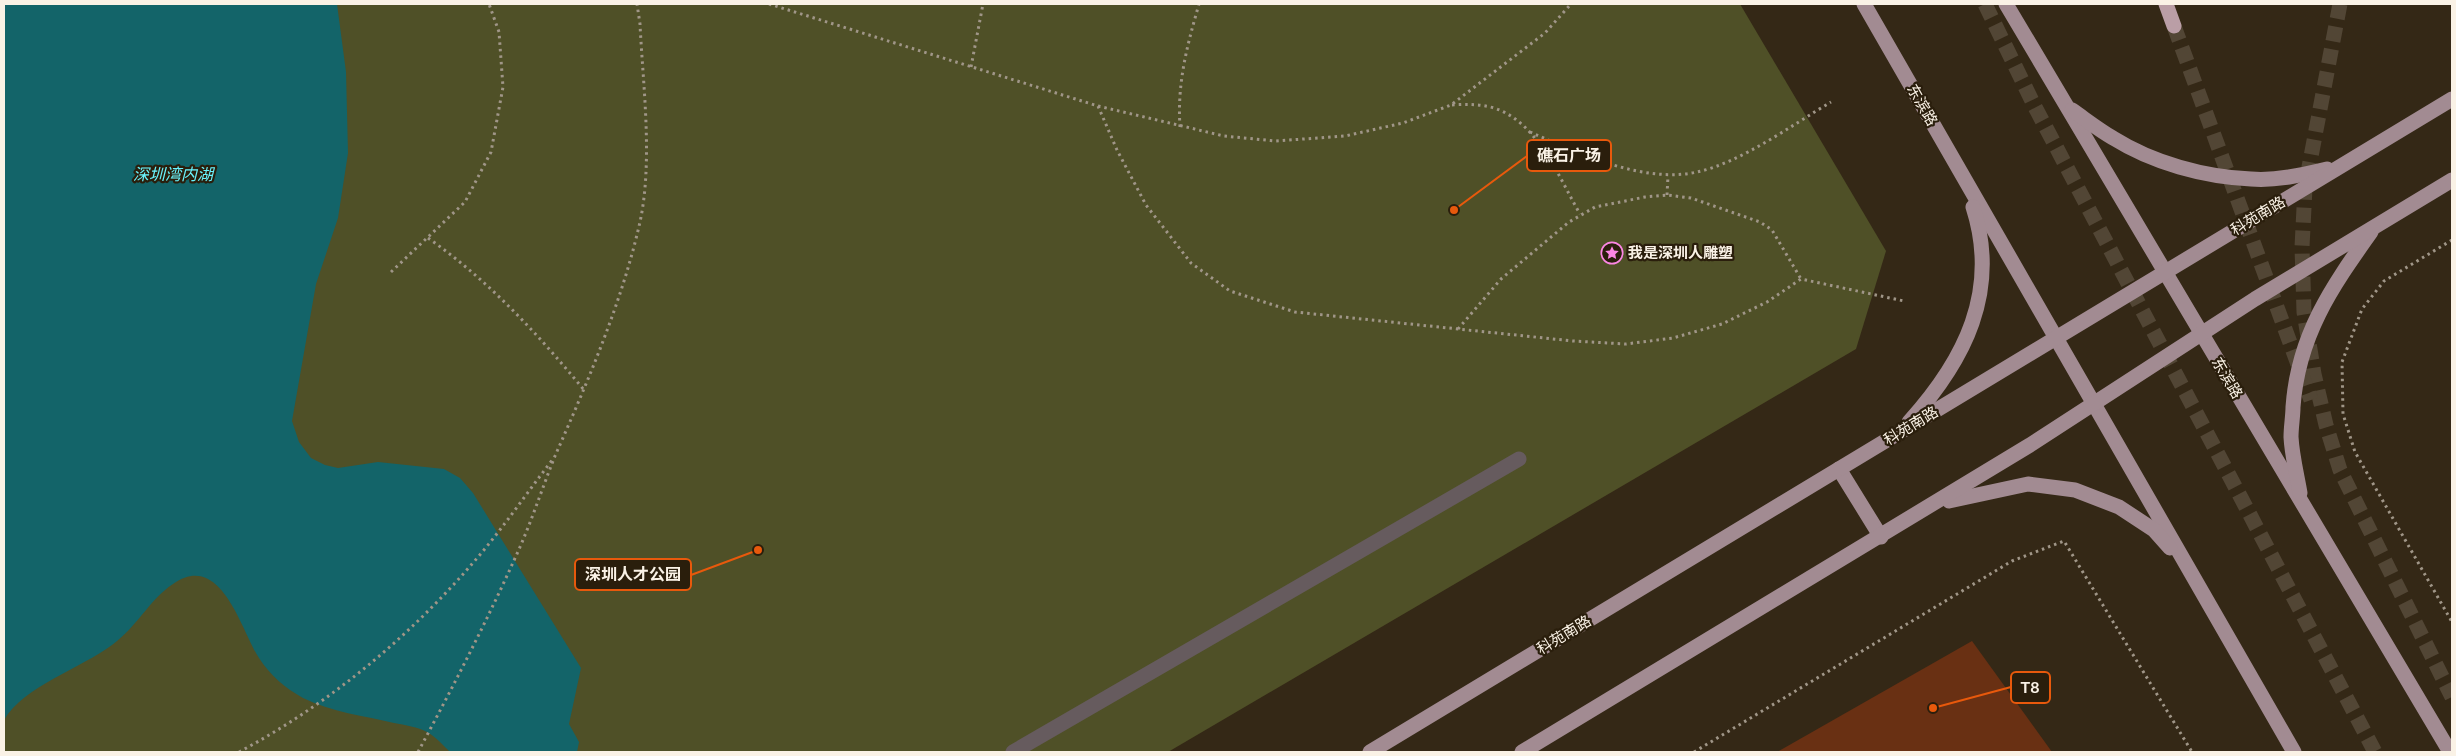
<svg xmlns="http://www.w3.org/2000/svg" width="2456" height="756" viewBox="0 0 2456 756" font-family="Lato,'Noto Sans SC',sans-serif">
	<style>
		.green { fill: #4f5027 }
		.water { fill: #136469 }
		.building { fill: #693013 }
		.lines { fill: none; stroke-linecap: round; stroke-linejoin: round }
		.motorway-tunnel { stroke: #524635; stroke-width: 15; stroke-dasharray: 15 8; stroke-linecap: butt }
		.path { stroke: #a09688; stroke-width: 3; stroke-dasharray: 2.5 4; stroke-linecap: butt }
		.service { stroke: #665b5e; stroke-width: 15 }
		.primary { stroke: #a28b92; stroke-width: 15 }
		.motorway { stroke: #ba9ea6; stroke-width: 15 }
		.labels { text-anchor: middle; stroke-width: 4.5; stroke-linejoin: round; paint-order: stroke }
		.street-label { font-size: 15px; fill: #faf2e6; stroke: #2a1e0c }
		.poi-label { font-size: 15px; font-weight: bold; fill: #faf2e6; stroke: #2a1e0c; text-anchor: start }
		.water-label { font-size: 16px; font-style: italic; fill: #69f4fe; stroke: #2a1e0c }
		.leader { fill: none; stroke: #e8590c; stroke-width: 2 }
		.callout-dot { fill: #e8590c; stroke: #2a1e0c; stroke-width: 2 }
		.callout { fill: #2a1e0c; stroke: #e8590c; stroke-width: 2 }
		.callout-label { font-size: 16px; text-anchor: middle; font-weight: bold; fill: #faf2e6 }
	</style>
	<rect width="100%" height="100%" fill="#342816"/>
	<path class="green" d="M4 4H1740L1886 251 1856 349 1168 752H4Z"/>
	<path class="water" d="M4 4H337L346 72 348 153 338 218 316 284 292 421 299 442 311 458 325 465 338 468 378 462 444 469 460 478 473 493 581 668 569 724 579 742 577 752H450C443 745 436 737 427 732 418 727 405 725 394 723 365 716 331 712 303 698 285 688 270 675 259 658 241 630 221 550 173 584 149 600 137 627 112 645 81 668 23 687 4 720Z"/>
	<path class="building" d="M1972 641 2052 752H1777Z"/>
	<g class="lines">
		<g class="motorway-tunnel">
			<path d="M1985 4 2034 105 2375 752"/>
			<path d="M2340 4 2305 188 2302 247 2304 312 2314 374 2326 425 2340 470 2452 697"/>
			<path d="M2174 26 2311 400"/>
		</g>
		<g class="path">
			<path d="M769 4 1098 106 1117 150 1146 205 1191 263 1230 291 1295 312 1573 341 1626 344 1673 338 1722 324 1767 302 1801 279 1904 301"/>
			<path d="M971 67 983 4"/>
			<path d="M1452 105C1467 104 1480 104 1494 108 1538 122 1559 178 1580 214"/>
			<path d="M1098 106 1224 136 1276 141 1345 136 1403 123 1451 105 1545 33 1571 4"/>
			<path d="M1180 127C1177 83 1187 46 1199 4"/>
			<path d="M1530 132C1578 153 1643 184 1697 172 1740 163 1792 125 1831 102"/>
			<path d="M1667 195 1668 176"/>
			<path d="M428 238C488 280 537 333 584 390"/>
			<path d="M2452 240 2384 281 2362 309 2342 362 2343 414 2355 452 2452 622"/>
			<path d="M391 272 465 202 491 152 503 87 499 32 489 4"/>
			<path d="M1458 329 1501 279 1569 222 1595 207 1645 197 1667 195 1691 198 1760 222 1772 230 1801 279"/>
			<path d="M239 752C327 705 406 640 472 564 501 531 526 494 553 459"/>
			<path d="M418 752C454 685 489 617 520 547 533 517 543 486 555 456 588 381 622 302 640 222 653 161 643 86 640 24L637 4"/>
			<path d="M1694 752 2012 561 2064 541 2192 752"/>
		</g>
		<path class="service" d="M1013 752 1519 459"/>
		<g class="primary">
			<path d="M1864 4 2294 752"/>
			<path d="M2006 4 2450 752"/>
			<path d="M2072 110C2085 119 2099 130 2113 138 2153 163 2204 177 2251 179 2276 181 2302 175 2327 169"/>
			<path d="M1909 422C1965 360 2000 291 1973 207"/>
			<path d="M1839 469 1881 537"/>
			<path d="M2300 493C2297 475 2292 456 2291 437 2291 427 2293 416 2293 407 2298 336 2331 288 2371 232"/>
			<path d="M1949 501 2028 484 2075 490 2119 507 2154 530 2170 548"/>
			<path d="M1370 752 2452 99"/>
			<path d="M1522 752 2030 445 2255 299 2452 180"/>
		</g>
		<path class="motorway" d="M2166 4 2174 26"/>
	</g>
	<defs>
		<g id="sight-ring" transform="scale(1.125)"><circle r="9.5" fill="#2a1e0c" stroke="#fc86e4" stroke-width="1.5"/><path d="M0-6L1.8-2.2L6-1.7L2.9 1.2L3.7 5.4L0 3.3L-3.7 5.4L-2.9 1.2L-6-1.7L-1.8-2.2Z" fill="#fc86e4"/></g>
	</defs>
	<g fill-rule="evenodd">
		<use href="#sight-ring" x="1612" y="253"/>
	</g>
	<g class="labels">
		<g class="street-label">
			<text transform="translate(1922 105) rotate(60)" y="5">东滨路</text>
			<text transform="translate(2258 216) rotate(-31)" y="5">科苑南路</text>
			<text transform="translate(2227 378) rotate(59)" y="5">东滨路</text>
			<text transform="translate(1911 426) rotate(-31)" y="5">科苑南路</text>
			<text transform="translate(1564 635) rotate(-31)" y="5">科苑南路</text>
		</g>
		<g class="poi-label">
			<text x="1628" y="258">我是深圳人雕塑</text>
		</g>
		<g class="water-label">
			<text x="173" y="180">深圳湾内湖</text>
		</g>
	</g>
	<path class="leader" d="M1454 210L1527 156M758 550L691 575M1933 708L2011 687"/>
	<g class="callout-dot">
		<circle cx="1454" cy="210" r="5"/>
		<circle cx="758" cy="550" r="5"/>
		<circle cx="1933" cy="708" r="5"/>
	</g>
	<g class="callout">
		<rect x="1527" y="140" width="84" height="31" rx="5"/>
		<rect x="575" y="559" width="116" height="31" rx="5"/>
		<rect x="2011" y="672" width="39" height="31" rx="5"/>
	</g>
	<g class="callout-label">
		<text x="1569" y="161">礁石广场</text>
		<text x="633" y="580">深圳人才公园</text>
		<text x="2030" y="693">T8</text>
	</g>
	<rect width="2456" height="756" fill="none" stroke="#faf2e6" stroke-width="10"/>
</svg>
